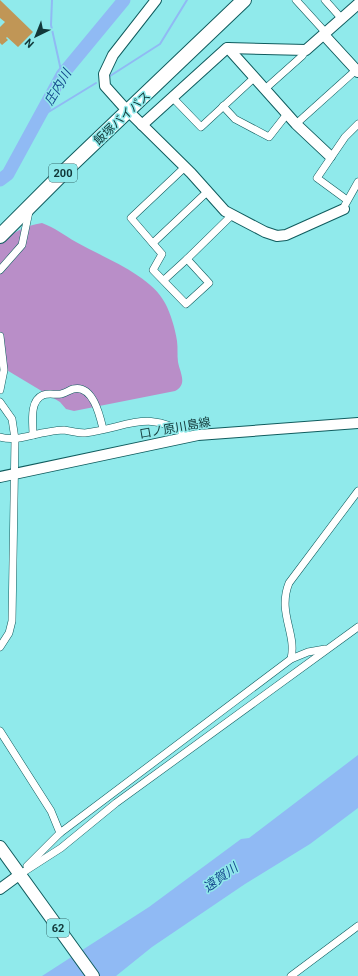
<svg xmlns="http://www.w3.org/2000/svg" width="358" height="976" viewBox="0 0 358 976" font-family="Roboto,'Noto Sans JP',sans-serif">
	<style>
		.forest { fill: #b98ec8 }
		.water { fill: #90baf4 }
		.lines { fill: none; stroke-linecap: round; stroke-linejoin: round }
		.stream { stroke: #90baf4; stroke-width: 2 }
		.river { stroke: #90baf4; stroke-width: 13 }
		.building { fill: #c09656 }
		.street-casing { stroke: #105c5e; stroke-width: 8 }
		.secondary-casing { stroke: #105c5e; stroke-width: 12 }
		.primary-casing { stroke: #105c5e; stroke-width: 14 }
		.highway-casing { stroke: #105c5e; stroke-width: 16 }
		.street { stroke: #fff; stroke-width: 7 }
		.secondary { stroke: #fff; stroke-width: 10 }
		.primary { stroke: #fff; stroke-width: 12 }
		.highway { stroke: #fff; stroke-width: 14 }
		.labels { text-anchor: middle; stroke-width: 3; stroke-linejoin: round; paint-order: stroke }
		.shield { fill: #90eaeb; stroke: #376d6e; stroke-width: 1 }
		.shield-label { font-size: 11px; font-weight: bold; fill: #113839 }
		.street-label { font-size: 12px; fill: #113839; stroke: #90eaeb }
		.water-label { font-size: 13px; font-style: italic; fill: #164a8f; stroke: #90eaeb }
	</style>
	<rect width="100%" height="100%" fill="#90eaeb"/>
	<path class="forest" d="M42 223C55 228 64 235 76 242 102 257 151 275 165 303 171 314 175 329 177 341 178 348 177 355 178 362 180 373 188 384 175 391L74 411 66 409 60 402 0 366V243C13 232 25 226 42 223Z"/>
	<path class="water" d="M358 755V808L310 844 245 884 152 947 116 976H42L149 907 241 839 249 838Z"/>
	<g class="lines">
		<g class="stream">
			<path d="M52 0 51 25 62 75"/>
			<path d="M110 76 160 44 187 0"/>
			<path d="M37 119 96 83"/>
		</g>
		<path class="river" d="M0 180 8 174 62 75 124 0"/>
	</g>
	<path class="building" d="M0 0 33 32 18 47 7 37 6 38 8 40 2 45 0 43V27L5 22 0 18Z"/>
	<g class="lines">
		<g class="street-casing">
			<g id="street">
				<path d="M296 0 326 33"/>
				<path d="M325 0 342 19"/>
				<path d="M265 89 302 56 306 50"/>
				<path d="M172 97 201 127 255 77"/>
				<path d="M223 106 235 119 269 137 287 114"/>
				<path d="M296 124 356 70"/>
				<path d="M185 167 131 218 162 254 153 270 186 304 209 283 187 259 232 215"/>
				<path d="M347 200 317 178 345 137 358 124"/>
				<path d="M345 205 358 182"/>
				<path d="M153 243 207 192"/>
				<path d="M0 270 22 245 30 207"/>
				<path d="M164 280 187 259"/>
				<path d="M0 336 4 370 0 390"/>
				<path d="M0 402 12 419 15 439 12 621 9 633 0 647"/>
				<path d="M33 435C33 423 29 401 43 395 49 393 55 395 61 394 66 393 69 390 73 389 93 384 100 416 103 429"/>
				<path d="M0 437C16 442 32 434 48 432 53 431 59 430 64 430 71 431 77 433 85 433 130 427 148 408 191 437"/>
				<path d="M291 659 308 652 325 649"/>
				<path d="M0 731 51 811 60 833 291 659C297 633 277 613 289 583L358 491"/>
				<path d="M27 866 60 833"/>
				<path d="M19 875 61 848 116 803 358 627"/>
				<path d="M291 976 358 926"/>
			</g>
		</g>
		<g class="secondary-casing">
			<g id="secondary">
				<path d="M156 0 113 55 104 74 105 86 122 105 191 173 225 211 265 232 277 236 286 235 344 209"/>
				<path d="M324 35 358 72"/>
				<path d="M228 48 296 124 330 156"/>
				<path d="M142 125 227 48 306 50 358 4"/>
				<path d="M0 477 198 435 358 423"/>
				<path d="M0 889 19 875"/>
			</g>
		</g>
		<g class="primary-casing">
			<path id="primary" d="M0 847 93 976"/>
		</g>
		<g class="highway-casing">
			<path id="highway" d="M0 236 67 169 244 0"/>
		</g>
		<use href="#street" class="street"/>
		<use href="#secondary" class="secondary"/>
		<use href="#primary" class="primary"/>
		<use href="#highway" class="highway"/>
	</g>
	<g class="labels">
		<g class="shield">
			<rect x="49" y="164" width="28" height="18" rx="3"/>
			<rect x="47" y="919" width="22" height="18" rx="3"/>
		</g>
		<g class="shield-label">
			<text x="63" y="177">200</text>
			<text x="58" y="932">62</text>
		</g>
		<g class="street-label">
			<text transform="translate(122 118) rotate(-43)" y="4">飯塚バイパス</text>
			<text transform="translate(175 428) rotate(-10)" y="4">口ノ原川島線</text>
		</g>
		<g class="water-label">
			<text transform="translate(57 87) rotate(-59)" y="5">庄内川</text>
			<text transform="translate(220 877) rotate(-36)" y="5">遠賀川</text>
		</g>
	</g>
	<g transform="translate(36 36) rotate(223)" stroke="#90eaeb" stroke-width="3" paint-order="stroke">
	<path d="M0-3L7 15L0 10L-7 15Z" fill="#113839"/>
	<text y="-6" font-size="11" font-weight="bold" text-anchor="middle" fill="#113839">N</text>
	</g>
</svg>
